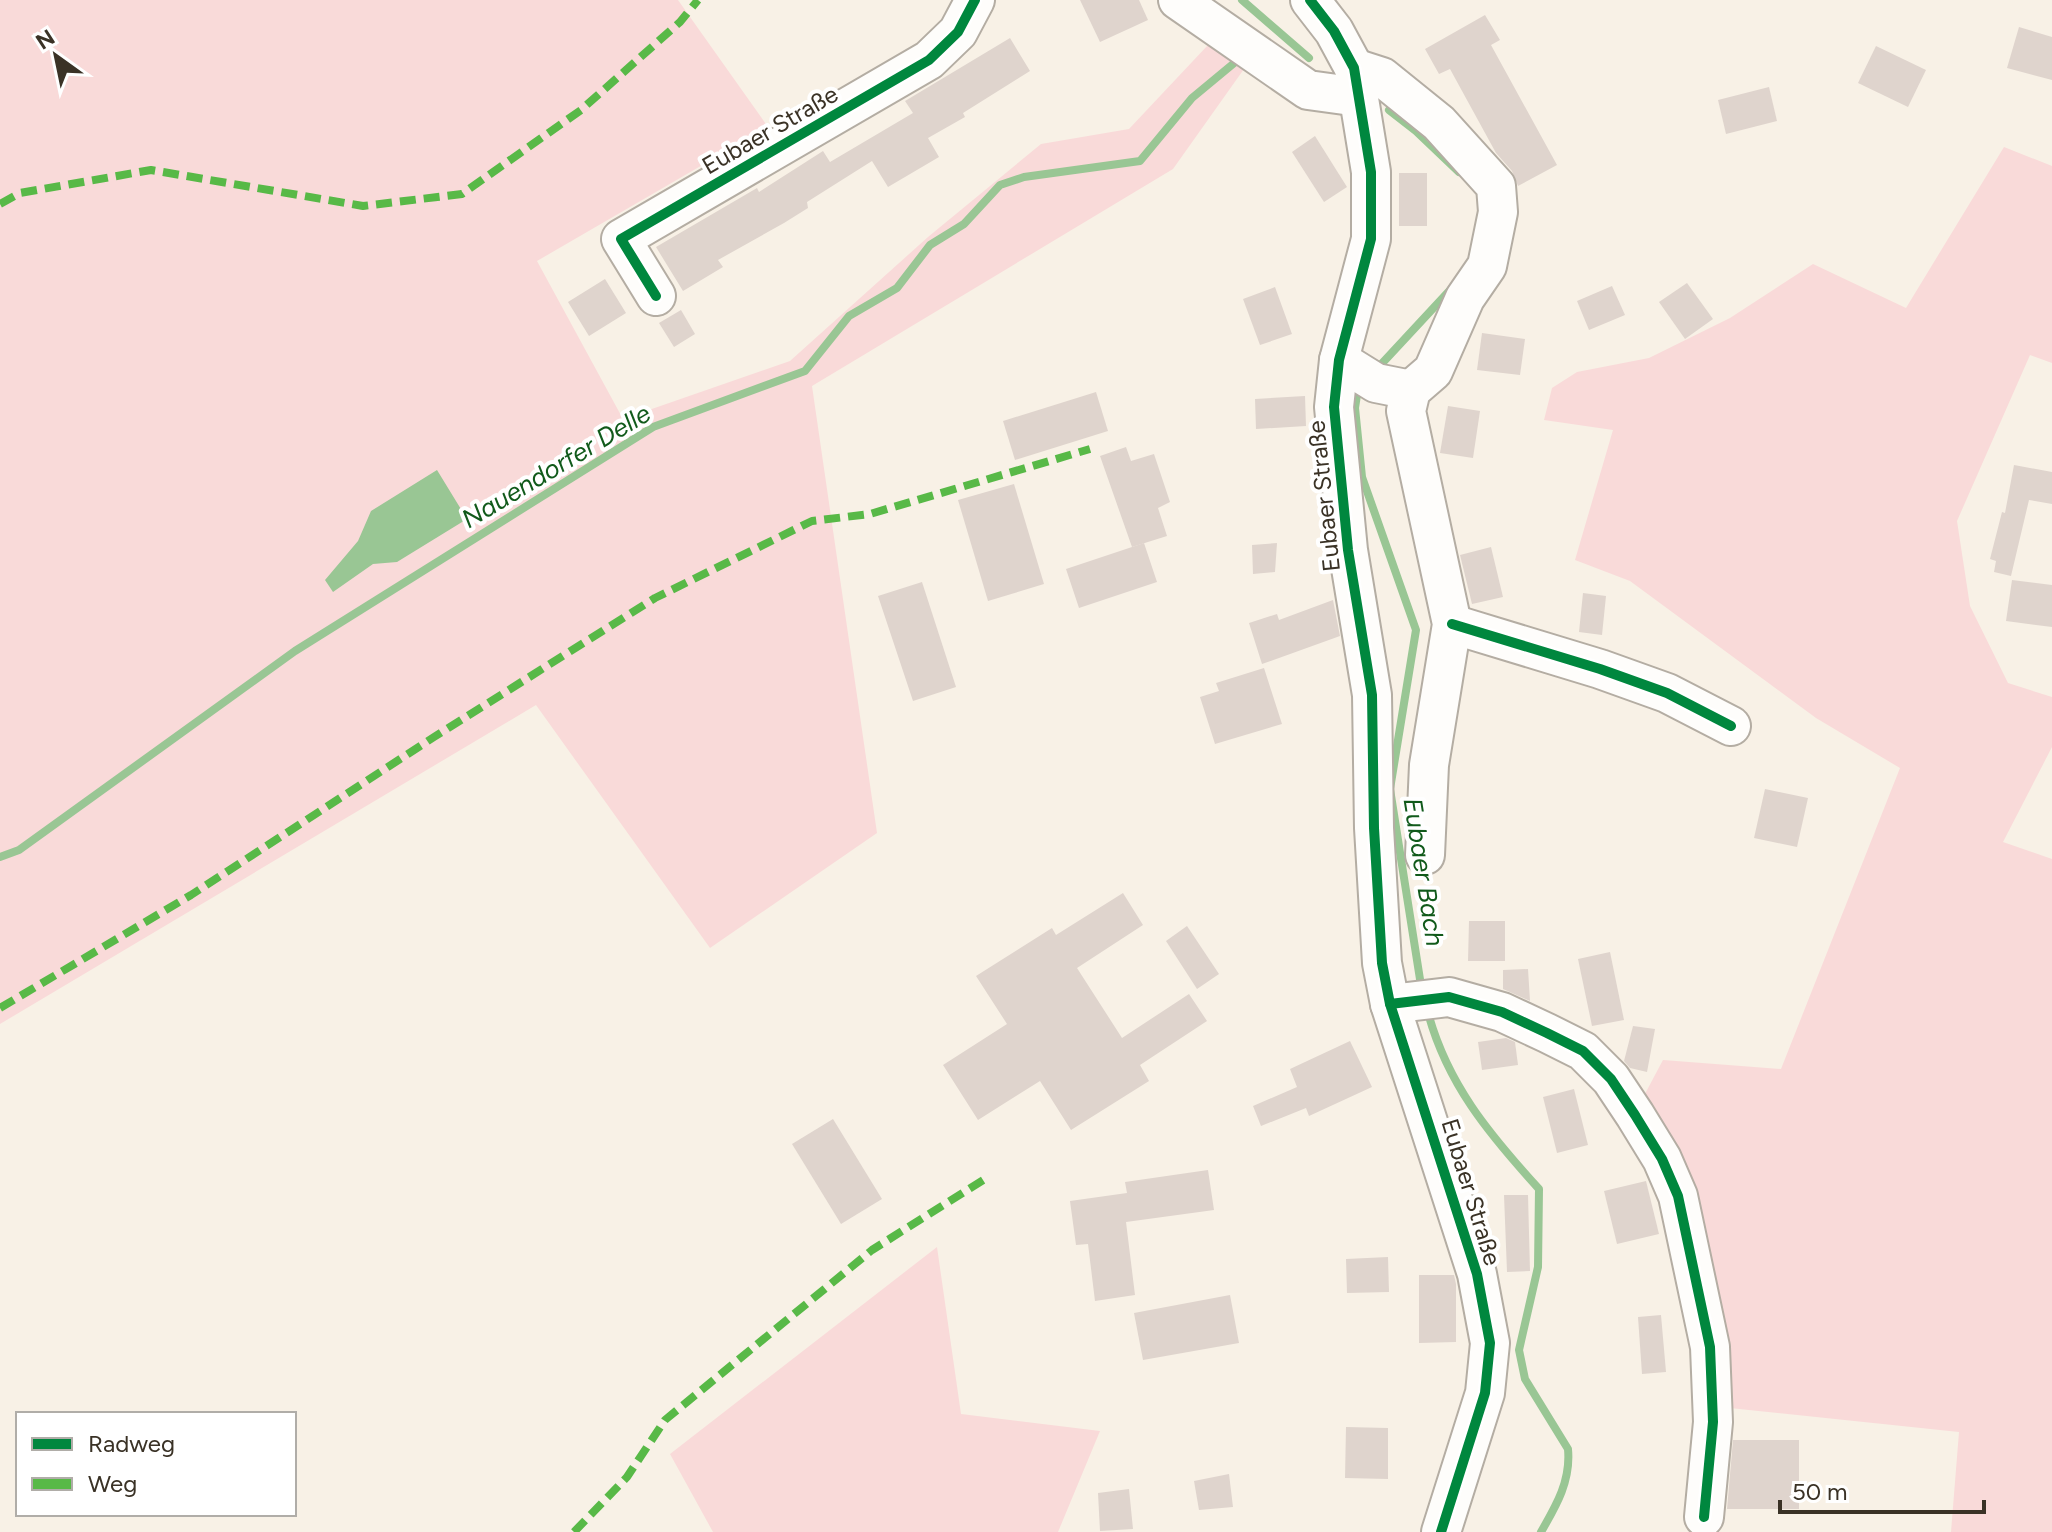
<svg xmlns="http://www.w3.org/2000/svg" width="2052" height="1532" viewBox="0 0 2052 1532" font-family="Figtree,sans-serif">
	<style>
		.green { fill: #f9dad9 }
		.water { fill: #99c694 }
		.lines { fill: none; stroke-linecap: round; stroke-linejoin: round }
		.stream { stroke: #99c694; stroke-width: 8 }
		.building { fill: #dfd4cd }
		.minor-casing { stroke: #b4ada3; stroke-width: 42 }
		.minor { stroke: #fefdfb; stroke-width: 38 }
		.quiet { stroke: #58b947; stroke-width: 8; stroke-dasharray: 16 8; stroke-linecap: butt }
		.cycleway-casing { stroke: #fff; stroke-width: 15 }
		.cycleway { stroke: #00873e; stroke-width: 10 }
		.labels { text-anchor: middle; stroke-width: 8; stroke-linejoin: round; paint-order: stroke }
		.street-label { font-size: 24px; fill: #3a3226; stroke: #fff }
		.water-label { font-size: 26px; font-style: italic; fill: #115a1b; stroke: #fff }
	</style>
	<rect width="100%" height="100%" fill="#f8f1e6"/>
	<g class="green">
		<path d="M0 0H678L768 127 537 261 623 419 790 361 928 237 1041 144 1129 129 1208 45 1244 69 1173 169 812 386 877 833 710 948 536 705 0 1024Z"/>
		<path d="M2004 147 2052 166V363L2030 355 1957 521 1970 606 2008 683 2052 697V747L2003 842 2052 859V1532H1951L1959 1432 1701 1405 1671 1221 1630 1122 1663 1060 1781 1069 1900 768 1816 718 1630 581 1575 560 1613 430 1544 420 1552 388 1577 372 1649 358 1730 318 1813 264 1906 308Z"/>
		<path d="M937 1247 961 1414 1100 1431 1058 1532H713L670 1454Z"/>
	</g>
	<path class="water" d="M437 470 467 519 397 562 373 564 333 592 325 580 358 541 371 511Z"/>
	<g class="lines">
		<g class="stream">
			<path d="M1242 0 1309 58"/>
			<path d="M1389 110 1416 131 1459 172"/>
			<path d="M1374 372 1452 288"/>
			<path d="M1364 386 1357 395 1355 408 1362 477 1416 630 1390 789 1422 992"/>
			<path d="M0 857 19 850 295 651 653 427 805 371 849 316 897 288 930 245 964 224 1000 185 1024 177 1140 161 1192 98 1239 59"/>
			<path d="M1427 1009C1446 1083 1489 1134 1539 1189L1538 1267 1519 1350 1525 1379 1568 1449C1571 1481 1556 1506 1541 1532"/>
		</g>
	</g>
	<g class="building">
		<path d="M1080 0H1139L1148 20 1100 42Z"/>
		<path d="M1485 15 1500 40 1491 45 1557 165 1518 186 1512 171 1496 153 1450 69 1439 74 1425 49Z"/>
		<path d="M2019 27 2052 37V80L2007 68Z"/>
		<path d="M1010 38 1030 71 963 113 965 117 928 138 939 157 888 187 872 161 807 202 808 208 784 223 718 260 723 267 683 291 656 247 757 188 759 192 823 151 830 162 913 113 905 101Z"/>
		<path d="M1876 46 1926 70 1908 107 1858 83Z"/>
		<path d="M1769 87 1777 121 1726 134 1718 100Z"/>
		<path d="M1315 136 1347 187 1324 202 1292 152Z"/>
		<rect x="1399" y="173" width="28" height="53"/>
		<path d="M605 279 626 313 589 336 568 302Z"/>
		<path d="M1687 283 1713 319 1685 339 1659 302Z"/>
		<path d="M1612 286 1625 315 1589 330 1577 301Z"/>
		<path d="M1275 287 1292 334 1260 345 1243 299Z"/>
		<path d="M681 310 695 334 674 347 659 323Z"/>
		<path d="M1482 333 1525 339 1520 375 1477 370Z"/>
		<path d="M1096 392 1108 431 1015 460 1003 421Z"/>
		<path d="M1305 396 1306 426 1256 429 1255 399Z"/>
		<path d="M1448 406 1480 411 1473 458 1440 453Z"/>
		<path d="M1126 447 1131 461 1154 454 1170 502 1158 508 1167 536 1132 547 1100 456Z"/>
		<path d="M2014 465 2052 472V504L2029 500 2011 576 1994 572 1996 561 1990 559 2002 512 2005 513Z"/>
		<path d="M1014 484 1044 584 988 601 958 500Z"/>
		<path d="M1144 543 1157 582 1079 608 1066 569Z"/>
		<path d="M1277 543 1275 572 1253 574 1252 545Z"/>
		<path d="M1491 547 1503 597 1472 604 1460 555Z"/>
		<path d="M2012 580 2052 585V627L2006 621Z"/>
		<path d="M922 582 956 687 913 701 878 596Z"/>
		<path d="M1583 593 1606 596 1602 635 1579 632Z"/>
		<path d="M1333 600 1340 636 1262 664 1249 623 1277 614 1279 620Z"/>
		<path d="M1264 668 1282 724 1215 744 1200 697 1219 691 1216 683Z"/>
		<path d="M1765 789 1808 798 1797 847 1754 838Z"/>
		<path d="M1123 893 1143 925 1077 968 1122 1038 1189 994 1207 1021 1140 1065 1149 1081 1071 1130 1040 1081 978 1120 943 1065 1007 1024 976 976 1052 928 1056 935Z"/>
		<path d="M1469 921H1505V961H1468Z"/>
		<path d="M1187 926 1219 974 1197 989 1166 941Z"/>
		<path d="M1610 952 1624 1020 1592 1026 1578 959Z"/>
		<path d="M1528 969 1530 1001 1503 989V970Z"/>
		<path d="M1633 1026 1655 1029 1647 1072 1630 1068 1624 1061Z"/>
		<path d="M1506 1038 1515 1042 1518 1065 1482 1070 1478 1042Z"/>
		<path d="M1350 1041 1372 1087 1309 1116 1306 1108 1261 1126 1253 1106 1297 1087 1290 1069Z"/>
		<path d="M1574 1089 1588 1145 1557 1153 1543 1097Z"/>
		<path d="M833 1119 882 1199 841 1224 792 1144Z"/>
		<path d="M1208 1170 1214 1210 1126 1222 1135 1295 1095 1301 1088 1244 1076 1245 1070 1201 1127 1193 1125 1182Z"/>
		<path d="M1646 1181 1659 1234 1617 1244 1604 1191Z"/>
		<path d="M1504 1195H1528L1530 1271 1507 1272Z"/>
		<path d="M1388 1257 1389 1292 1347 1293 1346 1259Z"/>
		<path d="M1419 1275H1454L1456 1284V1342L1419 1343Z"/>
		<path d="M1230 1295 1239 1343 1143 1360 1134 1313Z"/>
		<path d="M1661 1315 1666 1372 1642 1374 1638 1317Z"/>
		<path d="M1346 1427 1388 1428V1479L1345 1478Z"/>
		<path d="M1733 1440H1799V1509H1727Z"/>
		<path d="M1229 1474 1233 1507 1199 1510 1194 1481Z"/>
		<path d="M1129 1489 1133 1529 1100 1531 1098 1493Z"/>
	</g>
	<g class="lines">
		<g class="minor-casing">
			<g id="minor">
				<path d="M1178 0 1308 90 1359 97"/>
				<path d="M1310 0 1334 31 1354 68 1371 172V239L1339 360 1334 407 1348 550 1372 695 1374 828 1382 963 1390 1004 1477 1274 1490 1343 1485 1393 1441 1532"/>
				<path d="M1354 68 1382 77 1439 123 1496 186 1498 212 1487 266 1465 298 1433 371 1411 390 1406 411 1452 624 1429 765 1425 855"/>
				<path d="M656 296 621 239 929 60 958 32 975 0"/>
				<path d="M1339 360 1376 383 1411 390"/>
				<path d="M1452 624 1600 669 1667 693 1731 726"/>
				<path d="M1390 1004 1449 997 1502 1012 1547 1033 1583 1051 1611 1079 1635 1115 1662 1159 1678 1196 1710 1347 1713 1422 1704 1517"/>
			</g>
		</g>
		<use href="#minor" class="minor"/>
		<g class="quiet">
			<path d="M0 204 20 193 151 170 363 206 462 194 581 110 680 22 698 0"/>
			<path d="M0 1008 191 895 434 737 655 598 812 521 870 514 1090 449"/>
			<path d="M574 1532 627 1477 665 1420 872 1250 988 1177"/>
		</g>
		<g class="cycleway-casing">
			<g id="cycleway">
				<path d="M1310 0 1334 31 1354 68 1371 172V239L1339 360 1334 407 1348 550 1372 695 1374 828 1382 963 1390 1004 1477 1274 1490 1343 1485 1393 1441 1532"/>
				<path d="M656 296 621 239 929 60 958 32 975 0"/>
				<path d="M1452 624 1600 669 1667 693 1731 726"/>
				<path d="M1390 1004 1449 997 1502 1012 1547 1033 1583 1051 1611 1079 1635 1115 1662 1159 1678 1196 1710 1347 1713 1422 1704 1517"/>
			</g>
		</g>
		<use href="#cycleway" class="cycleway"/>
	</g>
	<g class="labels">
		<g class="street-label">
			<text transform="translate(770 130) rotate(-30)" y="8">Eubaer Straße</text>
			<text transform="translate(1324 496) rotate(-96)" y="8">Eubaer Straße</text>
			<text transform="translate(1471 1192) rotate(73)" y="8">Eubaer Straße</text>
		</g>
		<g class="water-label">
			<text transform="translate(556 466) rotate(-31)" y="9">Nauendorfer Delle</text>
			<text transform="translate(1424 872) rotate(81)" y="9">Eubaer Bach</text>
		</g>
	</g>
	<rect x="16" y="1412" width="280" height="104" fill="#ffffff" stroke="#b0ada8" stroke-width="2"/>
	<rect x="32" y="1438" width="40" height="12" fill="#00873e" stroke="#b0ada8" stroke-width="2"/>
	<text x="88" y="1452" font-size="24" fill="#3a3226">Radweg</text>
	<rect x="32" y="1478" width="40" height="12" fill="#58b947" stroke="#b0ada8" stroke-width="2"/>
	<text x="88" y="1492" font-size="24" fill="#3a3226">Weg</text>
	<g transform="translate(56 56) rotate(327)" stroke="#ffffff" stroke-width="6" paint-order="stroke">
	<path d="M0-6L14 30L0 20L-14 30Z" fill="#3a3226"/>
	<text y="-12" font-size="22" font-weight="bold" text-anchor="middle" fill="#3a3226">N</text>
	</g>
	<path d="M1780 1500v12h204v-12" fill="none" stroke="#3a3226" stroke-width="4"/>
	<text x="1792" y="1500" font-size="24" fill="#3a3226" stroke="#ffffff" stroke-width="6" paint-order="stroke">50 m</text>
</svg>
